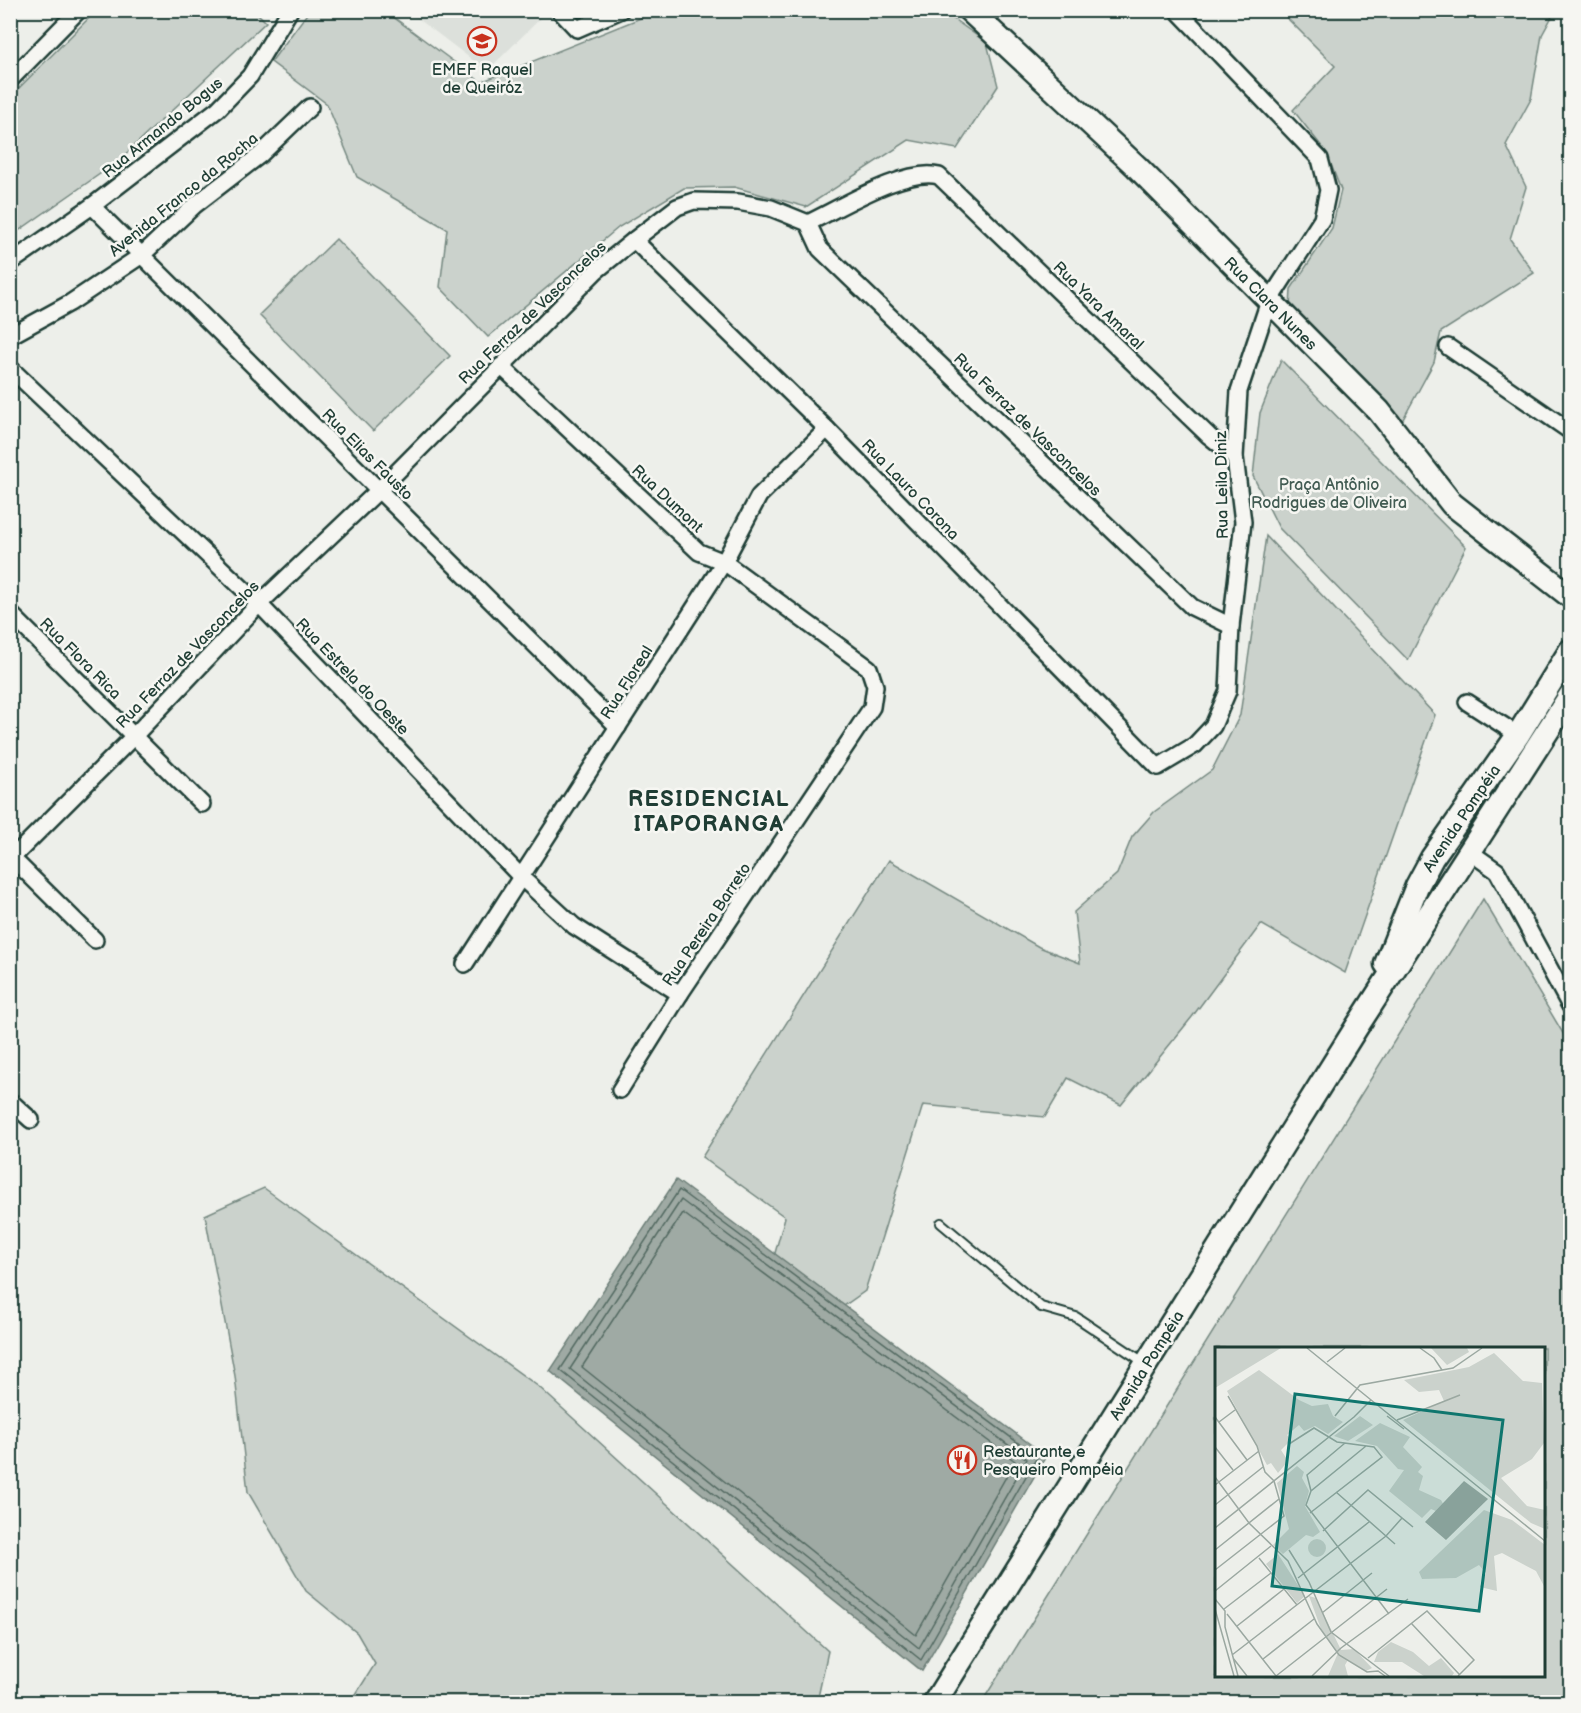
<svg xmlns="http://www.w3.org/2000/svg" width="1581" height="1713" viewBox="0 0 1581 1713" font-family="'Balsamiq Sans',sans-serif">
	<style>
		.built { fill: #dce0db }
		.green { fill: #cbd2cc; stroke: #758880; stroke-width: 1.5; fill-rule: evenodd }
		.water { fill: #9faaa4; stroke: #6c7e77; stroke-width: 1.5 }
		.lines { fill: none; stroke-linecap: round; stroke-linejoin: round }
		.shore { stroke: #526961; stroke-width: 1.5 }
		.lane-casing { stroke: #1f3d34; stroke-width: 12 }
		.street-casing { stroke: #1f3d34; stroke-width: 20 }
		.secondary-casing { stroke: #1f3d34; stroke-width: 27 }
		.lane { stroke: #f6f6f2; stroke-width: 8 }
		.street { stroke: #f6f6f2; stroke-width: 15 }
		.secondary { stroke: #f6f6f2; stroke-width: 22 }
		.labels { text-anchor: middle; stroke-width: 5; stroke-linejoin: round; paint-order: stroke }
		.poi-label { font-size: 16px; fill: #1f3d34; stroke: #f6f6f2 }
		.street-label { font-size: 16px; fill: #1f3d34; stroke: #f6f6f2 }
		.park-label { font-size: 16px; fill: #415b52; stroke: #f6f6f2 }
		.district-label { font-size: 22px; font-weight: bold; letter-spacing: 1.5px; fill: #1f3d34; stroke: #f6f6f2 }
		.inset-road { fill: none; stroke: #9ba8a1; stroke-width: 1.5 }
		.view { fill: #0f766e; fill-opacity: 0.15; stroke: #0f766e; stroke-width: 3 }
		.inset-edge { fill: none; stroke: #1f3d34; stroke-width: 3 }
	</style>
	<rect width="100%" height="100%" fill="#edefea"/>
	<filter id="ink" filterUnits="userSpaceOnUse"><feTurbulence type="fractalNoise" baseFrequency=".0167" numOctaves="2"/><feDisplacementMap in="SourceGraphic" scale="12" xChannelSelector="R" yChannelSelector="G"/><feConvolveMatrix kernelMatrix="1 2 1 2 8 2 1 2 1" color-interpolation-filters="sRGB"/></filter>
	<g filter="url(#ink)">
		<path class="built" d="M408 11H548L487 71Z"/>
		<g class="green">
			<path d="M941 10 987 43 998 86 957 149 909 140 806 207 734 187 684 188 619 227 488 337 440 287 447 229 357 177 327 104 271 62 309 11H385L481 82 658 11Z"/>
			<path d="M96 11H255L266 22 117 162 11 236V96Z"/>
			<path d="M1280 11H1555L1542 35 1531 99 1506 145 1526 187 1510 239 1534 273 1441 332 1434 362 1402 421 1290 308 1291 289 1332 228 1341 190 1326 152 1293 110 1335 66Z"/>
			<path d="M336 239 450 356 373 431 259 315Z"/>
			<path d="M1281 360 1466 547 1408 660 1279 528 1253 476 1260 413Z"/>
			<path d="M1266 536 1435 715 1345 973 1261 924 1192 1017 1121 1105 1068 1078 1045 1117 923 1105 865 1291 800 1337 755 1325 785 1217 702 1157 889 860 1039 947 1080 963 1074 912 1117 874 1132 837 1154 812 1212 770 1240 715Z"/>
			<path d="M1483 899 1570 1045V1702H982ZM1544 1348V1676H1216V1348Z"/>
			<path d="M264 1188 539 1387 828 1651 817 1702H351L375 1664 357 1633 306 1591 248 1492 235 1376 205 1215Z"/>
		</g>
		<path class="water" d="M676 1180 1046 1456 922 1671 550 1371Z"/>
		<g class="lines">
			<g class="shore">
				<path d="M679 1190 1037 1457 921 1660 560 1370Z"/>
				<path d="M681 1200 1027 1459 919 1648 570 1369Z"/>
				<path d="M683 1213 1015 1461 916 1635 582 1367Z"/>
			</g>
			<g class="lane-casing">
				<path id="lane" d="M941 1223 1041 1307 1076 1317 1145 1363"/>
			</g>
			<g class="street-casing">
				<g id="street">
					<path d="M559 10 577 29 621 10"/>
					<path d="M10 80 79 10"/>
					<path d="M92 206 618 727"/>
					<path d="M808 223C840 208 906 167 939 176L1209 436 1235 457"/>
					<path d="M634 240 827 429 1158 767 1195 745 1213 726 1228 691 1231 626 1243 522 1235 457 1239 391 1269 301 1322 219 1328 190 1320 159 1177 10"/>
					<path d="M10 263 92 206 218 109 250 76 290 10"/>
					<path d="M10 336 70 303 142 255 195 205 260 155 310 107"/>
					<path d="M1448 347 1570 431"/>
					<path d="M501 366 699 552 724 562 869 668 875 686 872 707 680 994 620 1090"/>
					<path d="M10 368 259 604 522 878 574 926 680 994"/>
					<path d="M10 613 202 804"/>
					<path d="M1467 702 1518 735"/>
					<path d="M1470 852 1497 871 1570 1006"/>
					<path d="M10 856 95 940"/>
					<path d="M10 860 134 736 259 604 379 490 596 271 634 240 677 207 694 201 738 202 771 208 808 223 820 249 1192 607 1231 626"/>
					<path d="M465 964 724 562 759 496 827 429"/>
					<path d="M10 1101 31 1120"/>
				</g>
			</g>
			<g class="secondary-casing">
				<g id="secondary">
					<path d="M969 10 1136 166 1379 411 1452 504 1570 596"/>
					<path d="M1386 964 1417 886 1432 858 1518 735 1570 651"/>
					<path d="M935 1702 1356 1028 1570 696"/>
				</g>
			</g>
			<use href="#lane" class="lane"/>
			<use href="#street" class="street"/>
			<use href="#secondary" class="secondary"/>
		</g>
	</g>
	<defs>
		<g id="school-ring" transform="scale(1.5)"><circle r="9.5" fill="#f6f6f2" stroke="#c8321e" stroke-width="1.5"/><path d="M0-5L7-2L0 1L-7-2ZM-4 1L0 2.5L4 1V4Q0 6-4 4Z" fill="#c8321e"/></g>
		<g id="restaurant-ring" transform="scale(1.5)"><circle r="9.5" fill="#f6f6f2" stroke="#c8321e" stroke-width="1.5"/><path d="M-5-6h1v4h1v-4h1v4h1v-4h1v5L-1.5 .5V6h-2V.5L-5-1ZM5-6V6H3V1.5H1.5Q1.5-4 5-6Z" fill="#c8321e"/></g>
	</defs>
	<g fill-rule="evenodd">
		<use href="#school-ring" x="482" y="41"/>
		<use href="#restaurant-ring" x="962" y="1460"/>
	</g>
	<g class="labels">
		<g class="poi-label">
			<text x="482" y="75">EMEF Raquel<tspan x="482" dy="18">de Queiróz</tspan></text>
			<text x="983" y="1457" text-anchor="start">Restaurante e<tspan x="983" dy="18">Pesqueiro Pompéia</tspan></text>
		</g>
		<g class="street-label">
			<text transform="translate(162 127) rotate(-39)" y="6">Rua Armando Bogus</text>
			<text transform="translate(183 194) rotate(-39)" y="6">Avenida Franco da Rocha</text>
			<text transform="translate(1271 303) rotate(45)" y="6">Rua Clara Nunes</text>
			<text transform="translate(1099 305) rotate(44)" y="6">Rua Yara Amaral</text>
			<text transform="translate(532 312) rotate(-44)" y="6">Rua Ferraz de Vasconcelos</text>
			<text transform="translate(1028 424) rotate(44)" y="6">Rua Ferraz de Vasconcelos</text>
			<text transform="translate(368 454) rotate(45)" y="6">Rua Elias Fausto</text>
			<text transform="translate(1221 485) rotate(-91)" y="6">Rua Leila Diniz</text>
			<text transform="translate(911 489) rotate(46)" y="6">Rua Lauro Corona</text>
			<text transform="translate(668 498) rotate(43)" y="6">Rua Dumont</text>
			<text transform="translate(187 654) rotate(-46)" y="6">Rua Ferraz de Vasconcelos</text>
			<text transform="translate(81 658) rotate(45)" y="6">Rua Flora Rica</text>
			<text transform="translate(353 676) rotate(46)" y="6">Rua Estrela do Oeste</text>
			<text transform="translate(626 682) rotate(-58)" y="6">Rua Floreal</text>
			<text transform="translate(1461 818) rotate(-56)" y="6">Avenida Pompéia</text>
			<text transform="translate(706 924) rotate(-56)" y="6">Rua Pereira Barreto</text>
			<text transform="translate(1146 1365) rotate(-58)" y="6">Avenida Pompéia</text>
		</g>
		<g class="park-label">
			<text x="1329" y="490">Praça Antônio<tspan x="1329" dy="18">Rodrigues de Oliveira</tspan></text>
		</g>
		<g class="district-label">
			<text x="709" y="806">RESIDENCIAL<tspan x="709" dy="25">ITAPORANGA</tspan></text>
		</g>
	</g>
	<g transform="translate(1215 1347)">
		<rect width="330" height="330" fill="#edefea"/>
		<path d="M0 1H66L0 41ZM216 1H252L254 5 232 18ZM279 6 308 34 327 36 329 96 317 112 286 131 312 159 330 163V182L316 176 188 73 229 54 224 43 204 45 189 33 254 20ZM44 23 84 53 97 59 113 57 118 69 128 75 113 87 100 79 89 84 84 78 72 88 76 93 66 103 73 114 63 126 56 116 52 118 12 44ZM145 69 158 78 133 94 119 89ZM165 76 195 90 188 100 207 120 203 125 208 129 204 143 226 153 231 162 228 167 216 162 207 171 174 144 189 123 183 122 162 99 140 94ZM82 119 89 125 87 131 94 144 90 159 105 185 98 190 91 188 68 207 58 198 74 182 62 136ZM269 163 297 173 330 198V241L321 224 287 206 279 209 282 244 265 240 271 226 264 218 241 231 207 232 204 225ZM93 201a9 9 0 1 1 18 0a9 9 0 1 1-18 0ZM63 207 90 249 82 256 51 217ZM94 249 101 251 126 303 139 302 157 321 151 324 133 313 130 318 133 329H113L123 306 106 282ZM176 295 198 305 214 319 226 311 239 326 237 329H209L187 315H159L163 305Z" fill="#cbd2cc"/>
		<path d="M249 134 273 152 231 193 210 175Z" fill="#9faaa4"/>
		<path class="inset-road" d="M92 1 330 194M205 1 219 11 227 23M112 15 130 1M120 69 145 38 238 21 267 1M172 69 189 82M0 70 32 113M182 73 245 48M4 75 20 63M74 97 99 81 122 95 159 100 167 110 95 166M151 99 96 144 91 158 174 267M0 100 18 123M0 130 34 176 73 214 102 277 124 308 152 325 163 324 170 329M0 138 44 104M96 144 92 128 130 96M121 145 180 197M0 158 48 120M0 181 139 70 156 53M108 184 153 143 198 180M0 203 64 152M74 203 94 235 116 285 174 329M44 211 82 258M0 223 69 169 59 134 50 125 42 99 13 49M83 231 154 175M0 244 56 199M0 252 10 264V280L23 329M0 262 19 329M9 262 56 226M107 266 157 226M12 267 61 329M196 276 244 327M22 279 69 242M17 308 171 189 187 171M18 311 32 329M153 311 212 264 259 313 243 329M48 312 99 272M61 329 172 242M97 329 126 301 193 252"/>
		<path class="view" d="M80 47 288 73 264 264 57 239Z"/>
		<rect width="330" height="330" class="inset-edge"/>
	</g>
	<rect width="1581" height="1713" fill="none" stroke="#f6f6f2" stroke-width="36"/>
	<rect x="18" y="18" width="1545" height="1677" fill="none" stroke="#1f3d34" stroke-width="2" filter="url(#ink)"/>
</svg>
